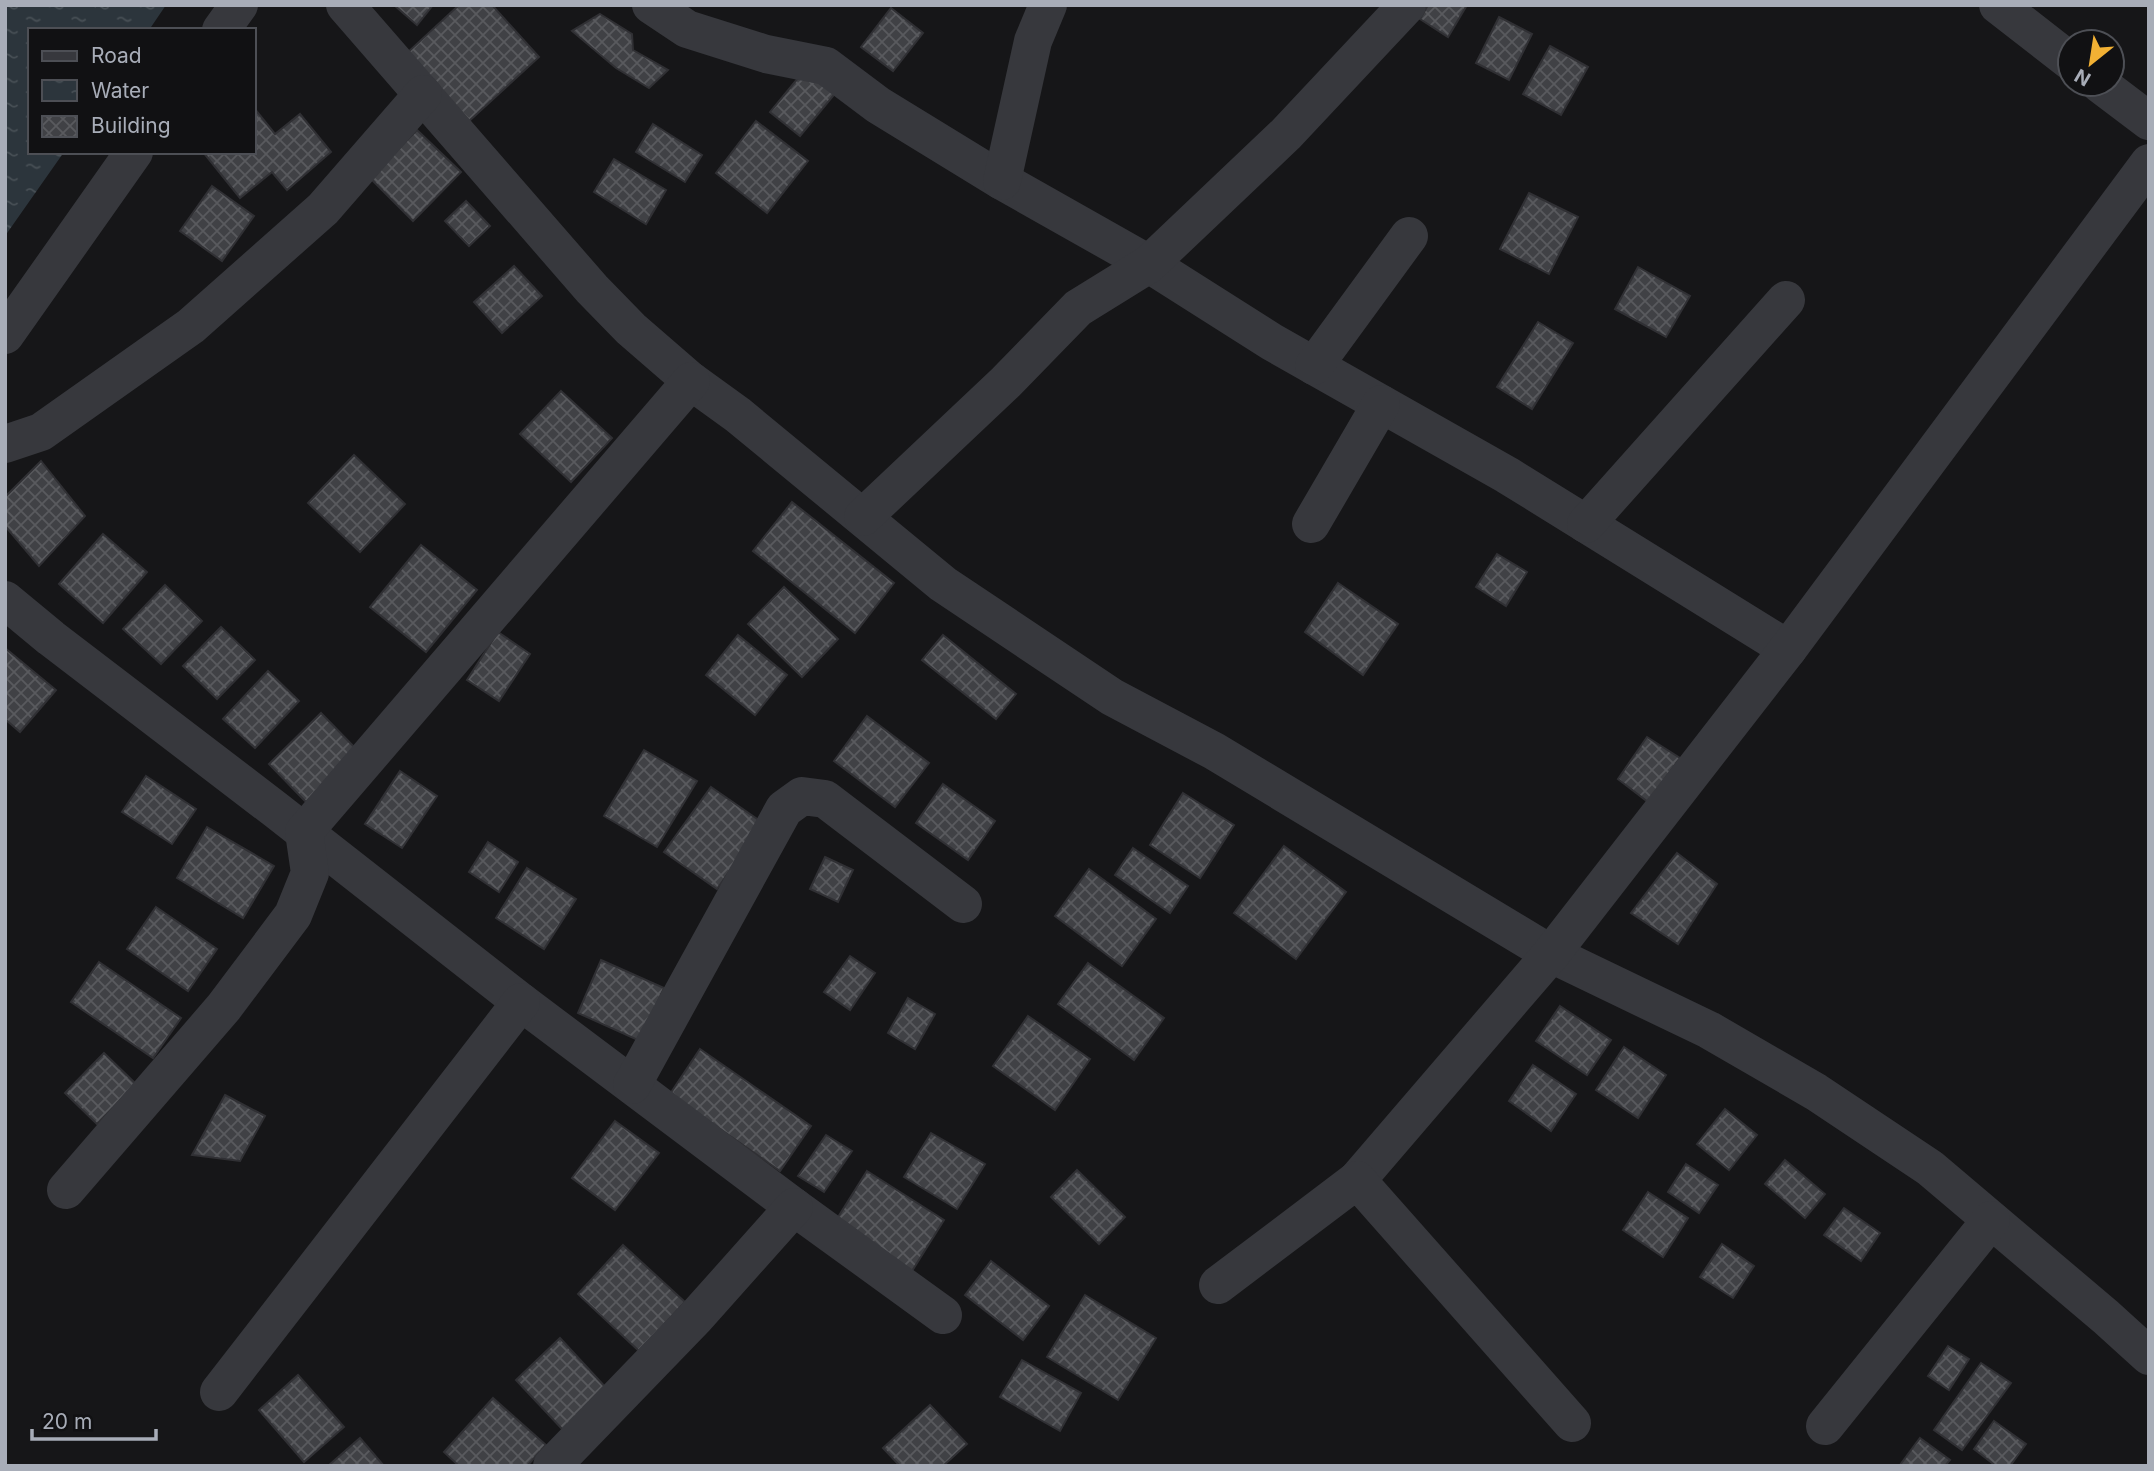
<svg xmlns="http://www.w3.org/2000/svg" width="2154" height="1471" viewBox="0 0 2154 1471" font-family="Inter,sans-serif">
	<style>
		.water { fill: url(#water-ripples) }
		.building { fill: url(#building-cross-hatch); stroke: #303034; stroke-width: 2 }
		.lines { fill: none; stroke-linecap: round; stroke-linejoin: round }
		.minor { stroke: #37383d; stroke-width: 38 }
	</style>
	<defs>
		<pattern id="water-ripples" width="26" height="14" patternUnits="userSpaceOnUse" patternTransform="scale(1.75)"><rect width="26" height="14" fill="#2c353c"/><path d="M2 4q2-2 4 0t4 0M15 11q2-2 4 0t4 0" fill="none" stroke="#485056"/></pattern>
		<pattern id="building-cross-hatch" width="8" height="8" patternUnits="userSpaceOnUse" patternTransform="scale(1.75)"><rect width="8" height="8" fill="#404145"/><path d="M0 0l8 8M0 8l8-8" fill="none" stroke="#595a5e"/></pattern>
	</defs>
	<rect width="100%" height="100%" fill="#161618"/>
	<path class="water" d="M5 5H166L149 30H30V152H64L5 236Z"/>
	<g class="building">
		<path d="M394 5H433L417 25Z"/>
		<path d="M459 5H492L539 57 468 122 406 54Z"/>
		<path d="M1428 5H1467L1448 37 1420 19Z"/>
		<path d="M891 8 923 33 893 71 861 47Z"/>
		<path d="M600 14 632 34 633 50 668 70 649 88 616 68 572 31Z"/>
		<path d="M1499 17 1532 34 1509 80 1476 63Z"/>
		<path d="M1550 46 1588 67 1561 115 1523 94Z"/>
		<path d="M808 66 838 90 800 136 770 112Z"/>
		<path d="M254 108 275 134 300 114 331 152 287 190 272 172 240 198 203 152H254Z"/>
		<path d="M756 121 808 161 767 213 716 173Z"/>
		<path d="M653 124 702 155 685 182 636 152Z"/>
		<path d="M417 130 461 172 413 221 370 178Z"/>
		<path d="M614 159 666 190 646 224 594 192Z"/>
		<path d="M212 186 254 216 222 261 180 231Z"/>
		<path d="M1529 193 1578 217 1549 274 1500 249Z"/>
		<path d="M466 201 490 226 469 246 445 221Z"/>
		<path d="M514 266 542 296 502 333 474 302Z"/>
		<path d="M1638 267 1690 296 1666 337 1615 309Z"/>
		<path d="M1538 322 1573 343 1532 409 1497 387Z"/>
		<path d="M561 391 612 438 571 482 520 434Z"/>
		<path d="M354 455 405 504 360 552 308 503Z"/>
		<path d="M41 461 85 516 39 566 5 526V497Z"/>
		<path d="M792 502 894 583 855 633 753 551Z"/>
		<path d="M103 534 147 572 103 623 59 584Z"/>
		<path d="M421 545 477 590 426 652 370 607Z"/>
		<path d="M1497 554 1527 572 1506 606 1476 587Z"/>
		<path d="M1338 583 1398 624 1363 675 1305 632Z"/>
		<path d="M165 585 202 621 161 664 123 629Z"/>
		<path d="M784 587 838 639 802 677 748 624Z"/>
		<path d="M221 627 255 660 217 699 183 666Z"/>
		<path d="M498 632 530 654 499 701 467 680Z"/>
		<path d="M738 635 787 675 755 715 706 675Z"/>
		<path d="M943 635 1016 694 996 719 922 660Z"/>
		<path d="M5 648 56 690 20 732 5 719Z"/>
		<path d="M268 671 299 701 255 748 223 719Z"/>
		<path d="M321 713 359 752 306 802 269 764Z"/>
		<path d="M867 716 929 763 895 807 834 761Z"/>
		<path d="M1647 737 1680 758 1648 802 1618 779Z"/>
		<path d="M644 750 697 781 657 847 604 816Z"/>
		<path d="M400 771 437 796 402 848 365 824Z"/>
		<path d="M146 776 196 809 172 844 122 812Z"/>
		<path d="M943 784 995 821 968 860 916 823Z"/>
		<path d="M711 787 763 823 717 889 664 852Z"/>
		<path d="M1183 793 1234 825 1200 878 1150 845Z"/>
		<path d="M207 827 274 866 243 918 177 878Z"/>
		<path d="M488 842 518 862 499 892 469 872Z"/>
		<path d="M1284 846 1346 892 1296 959 1234 913Z"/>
		<path d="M1133 848 1188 886 1170 913 1115 875Z"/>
		<path d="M1677 853 1717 884 1678 944 1631 913Z"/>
		<path d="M825 857 853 870 838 902 810 889Z"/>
		<path d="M527 868 576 899 544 949 496 918Z"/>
		<path d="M1089 869 1156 919 1122 966 1055 916Z"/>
		<path d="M156 907 217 949 188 991 127 949Z"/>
		<path d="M850 956 875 973 850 1010 824 992Z"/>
		<path d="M601 960 664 988 640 1041 578 1013Z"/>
		<path d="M99 962 181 1018 153 1058 71 1002Z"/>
		<path d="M1088 963 1164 1018 1134 1060 1058 1004Z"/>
		<path d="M908 998 935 1014 915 1049 888 1033Z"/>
		<path d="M1560 1006 1611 1040 1587 1075 1536 1041Z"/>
		<path d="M1028 1016 1090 1059 1055 1110 993 1066Z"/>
		<path d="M1624 1047 1666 1075 1638 1118 1596 1090Z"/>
		<path d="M700 1049 811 1126 780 1171 670 1094Z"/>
		<path d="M104 1053 136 1084 97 1124 65 1093Z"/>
		<path d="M1533 1065 1576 1094 1551 1131 1509 1101Z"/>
		<path d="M225 1095 265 1116 240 1161 192 1155Z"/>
		<path d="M1725 1109 1757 1135 1729 1170 1697 1144Z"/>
		<path d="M615 1121 659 1153 615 1210 572 1178Z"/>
		<path d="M931 1133 985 1164 957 1209 904 1177Z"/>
		<path d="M826 1135 852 1151 824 1192 798 1176Z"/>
		<path d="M1785 1160 1825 1194 1805 1218 1765 1184Z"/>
		<path d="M1686 1164 1718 1185 1699 1213 1668 1192Z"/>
		<path d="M1077 1170 1125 1217 1099 1244 1051 1197Z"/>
		<path d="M867 1171 944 1220 912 1271 835 1222Z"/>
		<path d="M1648 1192 1688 1218 1663 1257 1623 1230Z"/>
		<path d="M1844 1208 1880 1233 1861 1261 1824 1235Z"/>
		<path d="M1722 1244 1754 1266 1733 1298 1700 1277Z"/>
		<path d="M623 1245 685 1302 639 1351 578 1294Z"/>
		<path d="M991 1261 1049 1306 1023 1340 965 1295Z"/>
		<path d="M1085 1295 1156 1338 1118 1400 1047 1357Z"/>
		<path d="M560 1338 608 1390 564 1431 516 1380Z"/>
		<path d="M1948 1346 1969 1359 1949 1390 1928 1376Z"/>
		<path d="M1022 1360 1081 1393 1060 1431 1000 1397Z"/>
		<path d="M1981 1363 2011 1383 1962 1450 1934 1430Z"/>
		<path d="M298 1375 344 1427 304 1462 259 1410Z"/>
		<path d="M493 1398 546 1445 527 1466H459L444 1452Z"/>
		<path d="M930 1405 967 1444 943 1466H900L883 1448Z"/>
		<path d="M1994 1421 2026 1444 2010 1466H1996L1974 1449Z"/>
		<path d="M360 1438 384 1466H328Z"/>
		<path d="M1920 1438 1950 1460 1945 1466 1900 1465Z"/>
	</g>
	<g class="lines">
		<g class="minor">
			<path d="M345 5 592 289 631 329 691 381 738 415 943 584 1112 697 1214 751 1551 954 1709 1030 1816 1092 1930 1168 2106 1317 2149 1356"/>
			<path d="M651 5 687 29 766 54 826 66 878 105 1002 181 1149 264 1272 342 1507 475 1788 649"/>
			<path d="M1998 5 2070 61"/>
			<path d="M221 30 239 5"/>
			<path d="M2100 84 2149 121"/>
			<path d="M1002 181 1033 41 1048 5"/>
			<path d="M5 335 134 152"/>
			<path d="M1314 366 1409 236"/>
			<path d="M5 444 41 432 191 326 323 209 423 94"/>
			<path d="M863 517 1006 382 1078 308 1149 264 1286 134 1407 5"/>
			<path d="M1311 524 1381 404"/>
			<path d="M1586 524 1786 300"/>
			<path d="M5 600 51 638 276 810 521 1002 794 1207 943 1315"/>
			<path d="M632 1085 784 809 802 796 825 799 963 904"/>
			<path d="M1357 1180 1551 954 1788 649 2149 163"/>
			<path d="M66 1190 224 1007 293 915 310 873 304 832 691 381"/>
			<path d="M1218 1285 1357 1180 1572 1423"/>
			<path d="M219 1392 521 1002"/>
			<path d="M1825 1426 1991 1220"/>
			<path d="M552 1466 695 1318 794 1207"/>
		</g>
	</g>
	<rect width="2154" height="1471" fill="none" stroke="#a8adb8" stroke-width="14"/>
	<rect x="28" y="28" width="228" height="126" fill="#111113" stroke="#4d4f55" stroke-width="2"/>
	<rect x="42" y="51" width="35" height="10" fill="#37383d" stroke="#4d4f55" stroke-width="2"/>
	<text x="91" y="63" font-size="21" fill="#a8adb8">Road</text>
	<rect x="42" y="80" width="35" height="21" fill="url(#water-ripples)" stroke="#4d4f55" stroke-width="2"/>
	<text x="91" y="98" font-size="21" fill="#a8adb8">Water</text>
	<rect x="42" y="116" width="35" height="21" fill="url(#building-cross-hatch)" stroke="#4d4f55" stroke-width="2"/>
	<text x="91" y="133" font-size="21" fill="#a8adb8">Building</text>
	<g transform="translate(2091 63) rotate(210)"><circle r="33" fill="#111113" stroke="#4d4f55" stroke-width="2"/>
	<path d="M0-5L12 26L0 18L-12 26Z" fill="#f2b134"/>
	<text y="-10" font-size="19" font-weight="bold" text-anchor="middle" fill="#a8adb8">N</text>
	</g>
	<path d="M32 1429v10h124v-10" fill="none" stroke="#a8adb8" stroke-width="3.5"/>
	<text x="42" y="1429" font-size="21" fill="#a8adb8" stroke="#111113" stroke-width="5" paint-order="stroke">20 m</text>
</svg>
